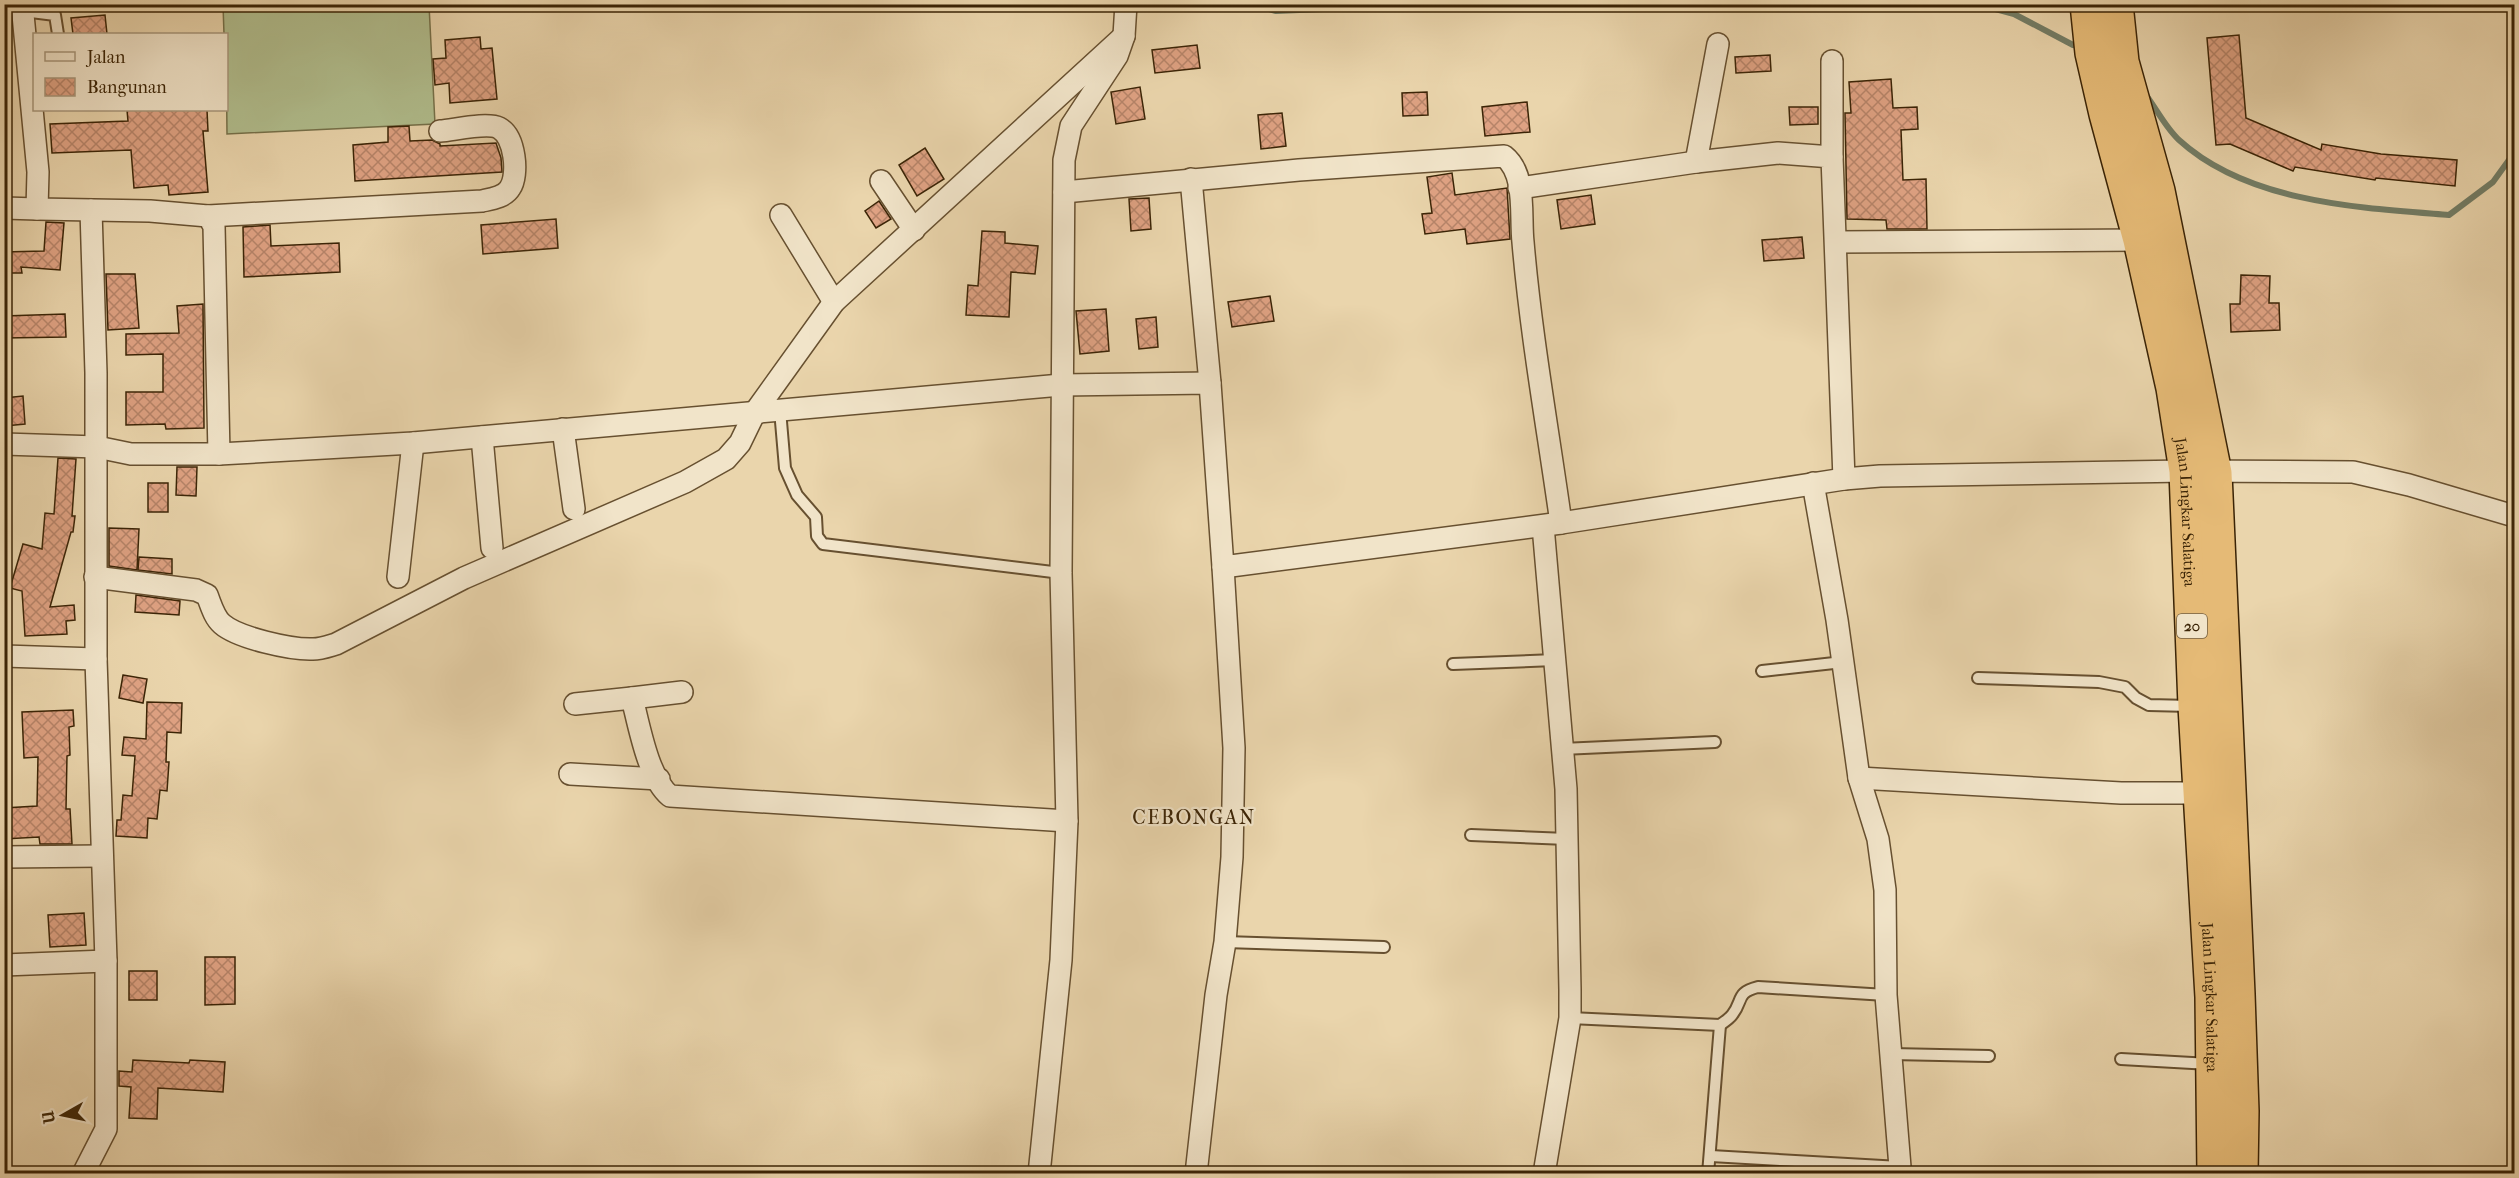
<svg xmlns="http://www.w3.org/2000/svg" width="2519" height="1178" viewBox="0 0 2519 1178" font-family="'IM FELL French Canon',serif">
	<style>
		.garden { fill: #b1be8e; stroke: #76714a; stroke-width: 1.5 }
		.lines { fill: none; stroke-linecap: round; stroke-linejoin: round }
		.stream { stroke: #737d66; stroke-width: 6 }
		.building { fill: url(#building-cross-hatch); stroke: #3b2406; stroke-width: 1.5 }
		.lane-casing { stroke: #675030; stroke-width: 14 }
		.street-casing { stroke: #675030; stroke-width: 24 }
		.highway-casing { stroke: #3b2406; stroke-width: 36 }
		.lane { stroke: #f1e4c9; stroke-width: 10 }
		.street { stroke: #f1e4c9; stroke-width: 21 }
		.highway { stroke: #e5ba76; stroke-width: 33 }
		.labels { text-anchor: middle; stroke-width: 4.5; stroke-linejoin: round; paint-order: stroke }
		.shield { fill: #f1e4c9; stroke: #725e40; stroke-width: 1.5 }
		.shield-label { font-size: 15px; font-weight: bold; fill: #3b2406 }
		.street-label { font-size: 16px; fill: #3b2406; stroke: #f1e4c9 }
		.quarter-label { font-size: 20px; letter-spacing: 1.5px; fill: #3b2406; stroke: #f1e4c9 }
	</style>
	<defs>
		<pattern id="building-cross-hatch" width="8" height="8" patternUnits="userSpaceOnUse" patternTransform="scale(1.5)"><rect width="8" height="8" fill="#dfa283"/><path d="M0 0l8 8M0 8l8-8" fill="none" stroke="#b68469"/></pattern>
	</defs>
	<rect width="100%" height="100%" fill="#ead5ac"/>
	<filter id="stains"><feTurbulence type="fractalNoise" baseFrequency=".00333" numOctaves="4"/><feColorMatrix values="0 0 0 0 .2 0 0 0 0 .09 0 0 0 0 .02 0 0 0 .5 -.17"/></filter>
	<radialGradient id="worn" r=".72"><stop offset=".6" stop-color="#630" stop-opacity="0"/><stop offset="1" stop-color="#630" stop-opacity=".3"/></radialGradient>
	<path class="garden" d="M223 5H429L435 124 227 134 226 34H224Z"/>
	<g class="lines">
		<g class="stream">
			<path d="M1251 4 1276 11 1346 8 1351 4"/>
			<path d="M1977 4 2014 14 2073 45"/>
			<path d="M2146 95C2157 110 2166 128 2179 140 2248 203 2360 208 2449 215L2493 182 2514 153"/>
		</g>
	</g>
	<g class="building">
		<path d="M105 15 107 34H73L71 18Z"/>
		<path d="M2239 35 2246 118 2321 150 2322 144 2381 154 2457 160 2455 186 2376 178 2375 180 2295 167 2293 171 2230 144 2216 145 2207 38Z"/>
		<path d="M480 37 481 49 492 48 497 99 450 103 449 83 435 85 433 59 446 58 445 40Z"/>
		<path d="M1197 45 1200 68 1155 73 1152 50Z"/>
		<path d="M1770 55 1771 71 1736 73 1735 57Z"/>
		<path d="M1891 79 1893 108 1917 107 1918 129 1901 130 1903 180 1926 179 1927 229H1887L1886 220 1847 219 1845 113H1851L1849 82Z"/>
		<path d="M1140 87 1145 119 1116 124 1111 92Z"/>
		<path d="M1427 92 1428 115 1403 116 1402 93Z"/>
		<path d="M1527 102 1530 132 1485 136 1482 107Z"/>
		<path d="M1789 107H1818V124L1790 125Z"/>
		<path d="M127 110H207L208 131H203L208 192 169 195 168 185 134 188 131 150 52 153 50 124 128 121Z"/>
		<path d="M1282 113 1286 146 1261 149 1258 115Z"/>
		<path d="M409 126 410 141 432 140 440 144V146L496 143 501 158 502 172 355 181 353 145 388 142V127Z"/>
		<path d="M925 148 944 179 917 196 899 165Z"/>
		<path d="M1452 173 1455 195 1507 188 1510 239 1467 244 1465 229 1425 234 1422 214 1432 213 1427 177Z"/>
		<path d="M1591 195 1595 224 1561 229 1557 200Z"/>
		<path d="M1149 198 1151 229 1131 231 1129 199Z"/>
		<path d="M879 201 891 219 876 228 865 211Z"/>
		<path d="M556 219 558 248 483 254 481 225Z"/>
		<path d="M46 222 64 223 60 270 21 267 22 273H4V252L44 251Z"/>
		<path d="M270 225 271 246 339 243 340 272 244 277 243 227Z"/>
		<path d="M982 231 1005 232V243L1038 246 1035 274 1011 272 1009 317 966 315 968 285 978 286Z"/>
		<path d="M1802 237 1804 258 1764 261 1762 240Z"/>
		<path d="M106 274H135L139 328 108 330Z"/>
		<path d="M2241 275 2270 276 2269 303H2279L2280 330 2231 332 2230 304H2240Z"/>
		<path d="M1270 296 1274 321 1232 327 1228 302Z"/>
		<path d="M203 304 204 428 166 429 165 424 126 425V392H163V354L126 355V334L179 333 177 306Z"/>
		<path d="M1106 309 1109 351 1080 354 1076 311Z"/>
		<path d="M65 314 66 337 4 338V316Z"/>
		<path d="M1156 317 1158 347 1139 349 1136 319Z"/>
		<path d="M23 396 25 424 5 426 4 398Z"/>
		<path d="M58 458 76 459 72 516H75L73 532H71L50 607 74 605 75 620 66 621 67 634 25 636 22 591 10 588 23 544 42 549 45 513 54 514Z"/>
		<path d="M177 467H197L196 496 176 495Z"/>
		<rect x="148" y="483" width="20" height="29"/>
		<path d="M109 528 139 529 137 570 109 566Z"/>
		<path d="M139 557 172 559V574L138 570Z"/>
		<path d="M136 595 180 601 179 615 135 612Z"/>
		<path d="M123 675 147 679 143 703 119 698Z"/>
		<path d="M147 702 182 703 181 733 167 732 166 762H169L167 791 160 790 157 819 148 818 147 838 116 836 117 820H121L123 795 132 796 135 756 122 755 124 737 146 739Z"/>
		<path d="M73 710 74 726 69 727 70 755 67 756 66 809H70L72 844H40L39 837 4 839V808L37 806 38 757 24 758 22 712Z"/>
		<path d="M84 913 86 945 50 947 48 915Z"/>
		<path d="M205 957H235V1004L205 1005Z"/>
		<rect x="129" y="971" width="28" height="29"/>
		<path d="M133 1060 189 1063 190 1060 225 1062 223 1092 158 1088 157 1119 129 1118 131 1087 119 1086V1071L132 1072Z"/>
	</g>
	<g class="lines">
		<g class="lane-casing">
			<g id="lane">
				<path d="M23 11 55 15 58 34"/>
				<path d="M780 410 785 468 797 495 816 517 817 536 823 544 1061 573"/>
				<path d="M1453 664 1555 660"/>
				<path d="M1762 671 1843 662"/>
				<path d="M1978 678 2099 682 2125 687 2136 698 2149 705 2191 706"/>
				<path d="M1562 749 1715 742"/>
				<path d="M1471 835 1567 839"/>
				<path d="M1225 942 1384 947"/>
				<path d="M1570 1018 1720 1025C1724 1022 1729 1019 1732 1015 1744 1000 1735 993 1758 987L1886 995"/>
				<path d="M1891 1054 1989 1056"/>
				<path d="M2121 1059 2210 1064"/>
				<path d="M1711 1156 1900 1167V1170"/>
				<path d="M1708 1174 1720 1025"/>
			</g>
		</g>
		<g class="street-casing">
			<g id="street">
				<path d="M22 4 38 172 37 209 150 211 208 216 214 226 219 454"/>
				<path d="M1832 61V157"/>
				<path d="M1696 162 1718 44"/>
				<path d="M1191 179 1210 383"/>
				<path d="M881 181 914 230"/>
				<path d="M1519 188 1696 162 1778 153 1832 157 1844 479"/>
				<path d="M1064 192 1299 170 1504 156C1527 174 1520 216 1523 242 1531 336 1548 430 1561 523"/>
				<path d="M4 208 37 209"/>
				<path d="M781 215 834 302"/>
				<path d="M208 216 482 201C491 199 505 197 510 188 519 175 515 136 499 128 487 122 454 130 440 131"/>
				<path d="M1837 242 2140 240"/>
				<path d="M563 429 574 509"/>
				<path d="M482 437 492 548"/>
				<path d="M4 444 97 447 131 454H219L413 443 1061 385 1210 383 1223 567 1561 523 1844 479 1880 476 2186 471 2353 472 2409 485 2514 516"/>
				<path d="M1813 483 1837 620 1859 778 1878 839 1885 890 1886 995 1900 1167"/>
				<path d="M1543 526 1566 789 1570 990V1018L1544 1174"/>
				<path d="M95 577 196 590 207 595C211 605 214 617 222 624 238 638 292 650 313 649 321 649 329 646 336 644L464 578 685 482 726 459 740 443 755 412 834 302 1124 36"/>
				<path d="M398 577 413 443"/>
				<path d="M4 656 96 659"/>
				<path d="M632 698 682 692"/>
				<path d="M575 704 632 698C639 725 648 778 670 796L1067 821"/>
				<path d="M570 774 659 779"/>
				<path d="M1859 778 2121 793H2200"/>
				<path d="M4 857 102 856"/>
				<path d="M4 965 106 961"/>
				<path d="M83 1174 106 1129V961L96 659V373L91 210"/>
				<path d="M1039 1174 1061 960 1067 821 1061 573 1064 160 1071 126 1117 56 1124 36 1126 4"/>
				<path d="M1196 1174 1216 995 1225 942 1232 857 1234 748 1223 567"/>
			</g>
		</g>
		<g class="highway-casing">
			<g id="highway">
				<path id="s1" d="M2087 4 2092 53 2106 114 2140 240 2173 388 2186 471 2195 706 2212 997 2214 1174"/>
				<path d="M2116 4 2122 62 2158 191 2215 473 2238 994 2242 1111 2241 1174"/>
			</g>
		</g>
		<use href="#lane" class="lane"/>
		<use href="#street" class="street"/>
		<use href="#highway" class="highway"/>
	</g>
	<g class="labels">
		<rect class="shield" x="2177" y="614" width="30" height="24" rx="4.5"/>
		<g class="shield-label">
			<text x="2192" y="631">20</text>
		</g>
		<g class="street-label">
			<text dy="6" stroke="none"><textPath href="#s1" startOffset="519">Jalan Lingkar Salatiga</textPath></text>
			<text dy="6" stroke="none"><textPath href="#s1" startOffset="1005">Jalan Lingkar Salatiga</textPath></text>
		</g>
		<g class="quarter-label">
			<text x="1194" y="824">CEBONGAN</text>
		</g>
	</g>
	<rect width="2519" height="1178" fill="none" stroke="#ead5ac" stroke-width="24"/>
	<rect x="6" y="6" width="2507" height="1166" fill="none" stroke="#3b2406" stroke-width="3"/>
	<rect x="12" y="12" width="2495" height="1154" fill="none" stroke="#3b2406" stroke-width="1.5"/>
	<rect x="33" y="33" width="195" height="78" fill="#f1e4c9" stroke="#a8977b" stroke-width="1.5"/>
	<rect x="45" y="52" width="30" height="9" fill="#f1e4c9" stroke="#a8977b" stroke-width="1.5"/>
	<text x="87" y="63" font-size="18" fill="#3b2406">Jalan</text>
	<rect x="45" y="78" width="30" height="18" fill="url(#building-cross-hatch)" stroke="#a8977b" stroke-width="1.5"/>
	<text x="87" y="93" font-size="18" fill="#3b2406">Bangunan</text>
	<g transform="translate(63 1115) rotate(261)" stroke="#f1e4c9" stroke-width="4.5" paint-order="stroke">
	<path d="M0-4.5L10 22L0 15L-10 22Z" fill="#3b2406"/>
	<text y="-9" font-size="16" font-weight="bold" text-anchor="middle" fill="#3b2406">U</text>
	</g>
	<rect width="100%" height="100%" filter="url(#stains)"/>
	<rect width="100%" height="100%" fill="url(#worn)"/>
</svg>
